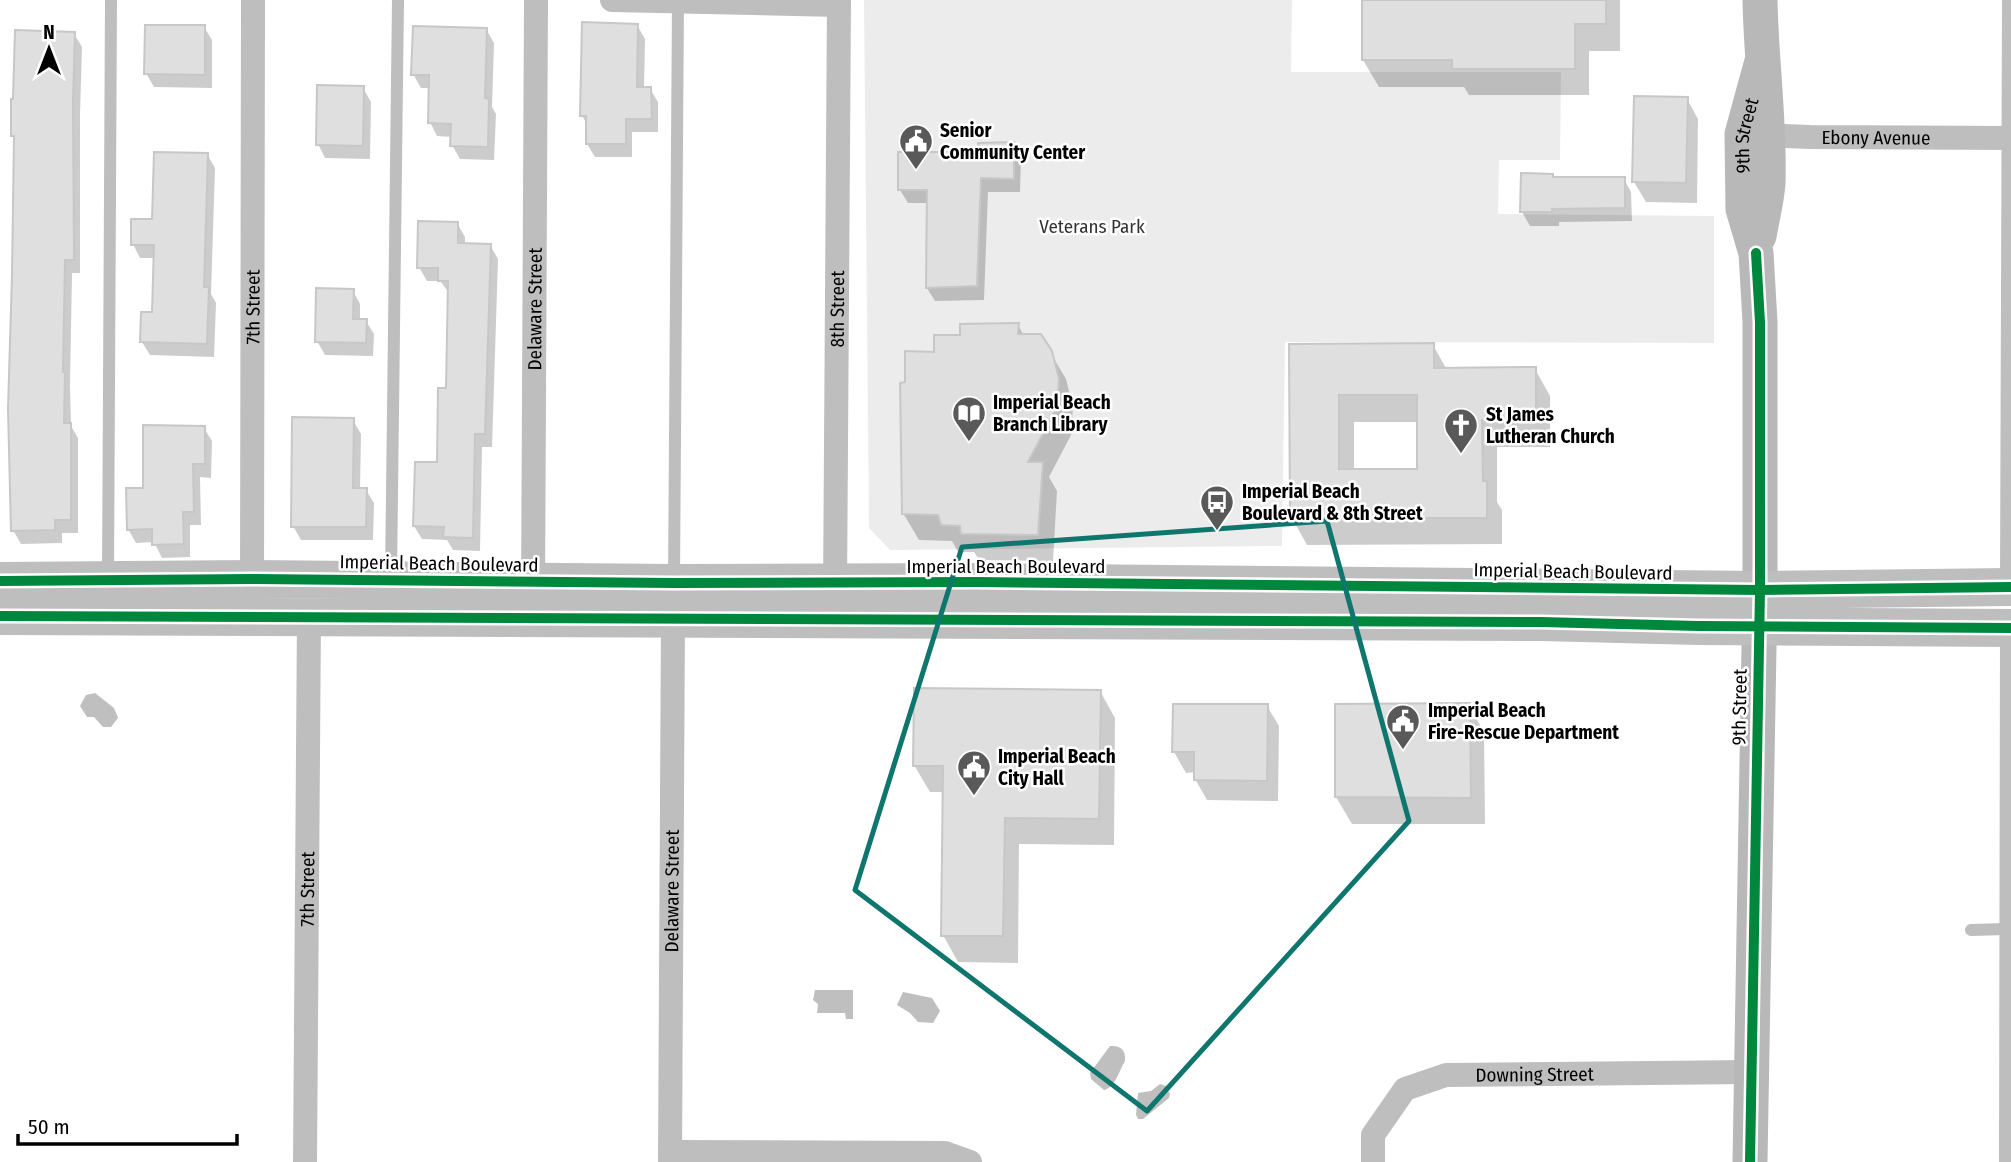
<svg xmlns="http://www.w3.org/2000/svg" width="2011" height="1162" viewBox="0 0 2011 1162" font-family="'Fira Sans Condensed',sans-serif">
	<style>
		.green { fill: #ececec }
		.water { fill: #bfbfbf }
		.shadow { fill: #0003; fill-rule: evenodd }
		.building { fill: #dfdfdf; stroke: #c7c7c7; stroke-width: 2; fill-rule: evenodd }
		.lines { fill: none; stroke-linecap: round; stroke-linejoin: round }
		.lane { stroke: #bebebe; stroke-width: 12 }
		.street { stroke: #bebebe; stroke-width: 24 }
		.secondary { stroke: #b8b8b8; stroke-width: 35 }
		.primary { stroke: #bebebe; stroke-width: 38 }
		.cycleway-casing { stroke: #fff; stroke-width: 15 }
		.cycleway { stroke: #00873e; stroke-width: 10 }
		.marked { fill: none; stroke: #0f766e; stroke-width: 5; stroke-linejoin: round }
		.labels { text-anchor: middle; stroke-width: 5; stroke-linejoin: round; paint-order: stroke }
		.poi-label { font-size: 19px; font-weight: bold; fill: #000; stroke: #fff; text-anchor: start }
		.street-label { font-size: 19px; fill: #000; stroke: #fff }
		.park-label { font-size: 19px; fill: #333; stroke: #fff }
	</style>
	<rect width="100%" height="100%" fill="#fff"/>
	<path class="green" d="M864 0H1292L1291 72H1561L1560 160H1499L1498 214 1714 216V343L1285 342 1282 546 890 550 869 528Z"/>
	<g class="water">
		<path d="M95 693 114 708 118 718 111 727H103L94 717H87L80 706 86 695Z"/>
		<path d="M815 990H853V1019H846L845 1013H817L818 1004 813 1000Z"/>
		<path d="M903 992 932 998 940 1011 933 1023 918 1022 910 1013 897 1005Z"/>
		<path d="M1110 1046C1121 1045 1126 1050 1125 1061 1119 1071 1115 1088 1104 1090L1091 1079 1090 1073Z"/>
		<path d="M1160 1084 1166 1086 1170 1094 1169 1098 1143 1119H1138L1136 1115 1138 1093 1151 1091Z"/>
	</g>
	<g class="shadow">
		<path d="M1363 0H1620V51H1589V95H1469L1464 87H1379L1363 60Z"/>
		<path d="M637 25 645 39 644 89H650L658 102V132H632V157H595L587 144V125L582 115Z"/>
		<path d="M204 27 212 40V88L154 87 146 73Z"/>
		<path d="M486 29 494 43 492 107 496 114 494 160 460 159 452 145V137L437 136 430 122V88H421L413 74Z"/>
		<path d="M74 34 82 47 80 115V273H72L70 385 71 426 78 438V533H62V543L21 544 13 530 15 140 13 135Z"/>
		<path d="M363 88 371 102 370 159 325 158 318 144Z"/>
		<path d="M1687 99 1698 119 1697 203 1646 202 1634 182Z"/>
		<path d="M1013 144 1021 157 1020 192H988L984 300 935 301 927 288 929 203H908L900 190 980 153Z"/>
		<path d="M207 154 215 168 211 294 216 303 214 357 150 355 142 342 153 314 155 258H140L133 244 154 221Z"/>
		<path d="M1554 179H1624L1631 192 1632 221 1559 222V226H1530L1522 212Z"/>
		<path d="M457 223 465 237V245H490L498 259 492 447H482L480 551 453 550 447 540 422 539 414 526 438 464 447 389 450 294 440 281H427L419 267Z"/>
		<path d="M353 291 360 304V321H366L374 334 373 356 325 355 317 341Z"/>
		<path d="M1018 325 1024 336 1050 352 1066 379 1073 407 1071 435 1049 477 1057 491 1053 561 979 560 974 552H958L952 541 919 540 903 513 907 384 936 353 961 336Z"/>
		<path d="M1433 345 1447 370 1535 369 1550 396V447H1497V502L1502 510V544L1307 545 1292 518 1291 346ZM1354 422H1419V471H1354Z"/>
		<path d="M353 420 361 434 360 490H366L374 503 373 540H301L293 526Z"/>
		<path d="M204 428 212 441 211 478 200 477 201 525H190V557L162 558 154 542 136 543 128 529Z"/>
		<path d="M1100 691 1115 718 1114 845 1019 844 1018 963 958 962 943 935 944 792H930L914 765Z"/>
		<path d="M1469 705 1484 732 1485 824H1352L1336 797Z"/>
		<path d="M1174 706H1267L1279 726 1278 801 1207 800 1195 779 1196 772 1186 773 1174 752Z"/>
	</g>
	<g class="building">
		<path d="M1362 0H1606V24H1575V69H1452V60H1362Z"/>
		<path d="M582 22 638 24 637 87H651L652 119H626V144H586V116H580Z"/>
		<path d="M145 25H205V75L144 74Z"/>
		<path d="M413 26 487 28 485 98 489 99 488 147 450 146 451 124 428 123 429 75H411Z"/>
		<path d="M15 30 75 32 73 100 74 260H65L63 372 65 373 64 423H71V520H55V530L11 531 8 409 12 275 14 136H11V99H13Z"/>
		<path d="M317 85 364 86 363 146 316 145Z"/>
		<path d="M1634 96 1688 97 1686 183 1632 182Z"/>
		<path d="M1014 142V179L981 178 977 286 926 288 927 190H898V152H978V143Z"/>
		<path d="M154 152 208 153 204 287H209L207 344 140 342 141 312H152L154 245H131V219H152Z"/>
		<path d="M1521 173 1553 174V177H1625V208L1552 209V212H1520Z"/>
		<path d="M418 221 458 222V243L491 244 485 434H475L473 538 443 537 444 527 413 526 415 462H437L438 388H446L448 281H438V268H417Z"/>
		<path d="M316 288 354 289 353 319H367L366 343 315 342Z"/>
		<path d="M1019 323 1018 334H1041L1052 351 1059 379 1057 407 1028 462H1043L1038 535 961 534 960 526 941 525 938 515 902 514 900 383 905 382V351L934 352V335H960V324Z"/>
		<path d="M1434 343V368L1536 367V420H1482L1483 481H1487V518H1290L1289 344ZM1339 395H1417V469H1339Z"/>
		<path d="M292 417 354 418 353 488H367L366 527H291Z"/>
		<path d="M143 425 205 426V464H193L194 512H183L184 544 152 545V529L127 530 126 488H143Z"/>
		<path d="M914 688 1101 690 1099 819 1005 818 1003 936H941L943 766H913Z"/>
		<path d="M1470 703 1471 798 1335 797V704Z"/>
		<path d="M1173 704H1268L1267 781 1194 780V752H1172Z"/>
	</g>
	<g class="lines">
		<g class="lane">
			<path d="M391 576 398 0"/>
			<path d="M108 577 111 0"/>
			<path d="M674 581 678 0"/>
			<path d="M2006 584 2008 0"/>
			<path d="M1971 930 2006 929"/>
			<path d="M2005 1162 2006 630"/>
		</g>
		<g class="street">
			<path d="M612 0 839 5"/>
			<path id="s1" d="M1754 135 1810 137 2011 138"/>
			<path id="s2" d="M252 591 253 0"/>
			<path id="s3" d="M533 594 536 0"/>
			<path id="s4" d="M835 594 839 0"/>
			<path d="M670 1152 945 1153 970 1162"/>
			<path id="s5" d="M305 1162 309 617"/>
			<path id="s6" d="M670 1162 673 618"/>
			<path id="s7" d="M1373 1162V1135L1405 1089 1446 1075 1751 1072"/>
		</g>
		<g class="secondary">
			<path d="M1759 236C1762 218 1767 200 1768 183 1770 122 1761 61 1760 0"/>
			<path id="s8" d="M1750 1162 1760 590V322L1756 253 1743 209 1742 134 1762 61"/>
		</g>
		<g class="primary">
			<path d="M0 581 252 579 674 583 977 582 1760 590 2011 587"/>
			<path d="M0 616 1541 622 1698 626 2011 628"/>
		</g>
		<g class="cycleway-casing">
			<g id="cycleway">
				<path d="M0 581 252 579 674 583 977 582 1760 590 2011 587"/>
				<path d="M0 616 1541 622 1698 626 2011 628"/>
				<path d="M1750 1162 1760 590V322L1756 253"/>
			</g>
		</g>
		<use href="#cycleway" class="cycleway"/>
	</g>
	<path class="marked" d="M1327 521 1409 821 1147 1111 855 890 962 547Z"/>
	<defs>
		<g id="civic-pin" transform="scale(1.75)"><path d="M0 17L-7.5 6A9.5 9.5 0 1 1 7.5 6Z" fill="#595959" stroke="#fff"/><path d="M-.6-6.5H3V-4.5H.6V-3L4-1V1h2V6H-6V1h2V-1L-.6-3ZM-1.2 2.5V6h2.4V2.5Z" fill="#fff"/></g>
		<g id="library-pin" transform="scale(1.75)"><path d="M0 17L-7.5 6A9.5 9.5 0 1 1 7.5 6Z" fill="#595959" stroke="#fff"/><path d="M-6-4Q-3-5.5-.7-3.5V5Q-3 3-6 4ZM6-4Q3-5.5 .7-3.5V5Q3 3 6 4Z" fill="#fff"/></g>
		<g id="church-pin" transform="scale(1.75)"><path d="M0 17L-7.5 6A9.5 9.5 0 1 1 7.5 6Z" fill="#595959" stroke="#fff"/><path d="M-1.2-6h2.4v3.5h3.3v2.4h-3.3V6h-2.4V-.1h-3.3v-2.4h3.3Z" fill="#fff"/></g>
		<g id="bus-pin" transform="scale(1.75)"><path d="M0 17L-7.5 6A9.5 9.5 0 1 1 7.5 6Z" fill="#595959" stroke="#fff"/><path d="M-5-6H5V4H4V6H2V4H-2V6H-4V4H-5ZM-3.5-4V0h7V-4ZM-3.5 1.2v1.5H-2V1.2ZM2 1.2v1.5H3.5V1.2Z" fill="#fff"/></g>
	</defs>
	<g fill-rule="evenodd">
		<use href="#civic-pin" x="916" y="141"/>
		<use href="#library-pin" x="969" y="413"/>
		<use href="#church-pin" x="1461" y="425"/>
		<use href="#bus-pin" x="1217" y="502"/>
		<use href="#civic-pin" x="1403" y="721"/>
		<use href="#civic-pin" x="974" y="767"/>
	</g>
	<g class="labels">
		<g class="poi-label">
			<text x="940" y="137">Senior<tspan x="940" dy="22">Community Center</tspan></text>
			<text x="993" y="409">Imperial Beach<tspan x="993" dy="22">Branch Library</tspan></text>
			<text x="1486" y="421">St James<tspan x="1486" dy="22">Lutheran Church</tspan></text>
			<text x="1242" y="498">Imperial Beach<tspan x="1242" dy="22">Boulevard &amp; 8th Street</tspan></text>
			<text x="1428" y="717">Imperial Beach<tspan x="1428" dy="22">Fire-Rescue Department</tspan></text>
			<text x="998" y="763">Imperial Beach<tspan x="998" dy="22">City Hall</tspan></text>
		</g>
		<g class="street-label">
			<text dy="7" stroke="none"><textPath href="#s8" startOffset="1029">9th Street</textPath></text>
			<text dy="7" stroke="none"><textPath href="#s1" startOffset="122">Ebony Avenue</textPath></text>
			<text dy="7" stroke="none"><textPath href="#s2" startOffset="284">7th Street</textPath></text>
			<text dy="7" stroke="none"><textPath href="#s3" startOffset="285">Delaware Street</textPath></text>
			<text dy="7" stroke="none"><textPath href="#s4" startOffset="285">8th Street</textPath></text>
			<text transform="translate(439 563) rotate(1)" y="7">Imperial Beach Boulevard</text>
			<text x="1006" y="573">Imperial Beach Boulevard</text>
			<text transform="translate(1573 571) rotate(1)" y="7">Imperial Beach Boulevard</text>
			<text transform="translate(1739 707) rotate(-89)" y="7">9th Street</text>
			<text dy="7" stroke="none"><textPath href="#s5" startOffset="273">7th Street</textPath></text>
			<text dy="7" stroke="none"><textPath href="#s6" startOffset="271">Delaware Street</textPath></text>
			<text dy="7" stroke="none"><textPath href="#s7" startOffset="215">Downing Street</textPath></text>
		</g>
		<g class="park-label">
			<text x="1092" y="233">Veterans Park</text>
		</g>
	</g>
	<g transform="translate(49 49)" stroke="#ffffff" stroke-width="5" paint-order="stroke">
	<path d="M0-5L12 26L0 18L-12 26Z" fill="#000000"/>
	<text y="-10" font-size="19" font-weight="bold" text-anchor="middle" fill="#000000">N</text>
	</g>
	<path d="M18 1134v10h219v-10" fill="none" stroke="#000000" stroke-width="3.5"/>
	<text x="28" y="1134" font-size="21" fill="#000000" stroke="#ffffff" stroke-width="5" paint-order="stroke">50 m</text>
</svg>
